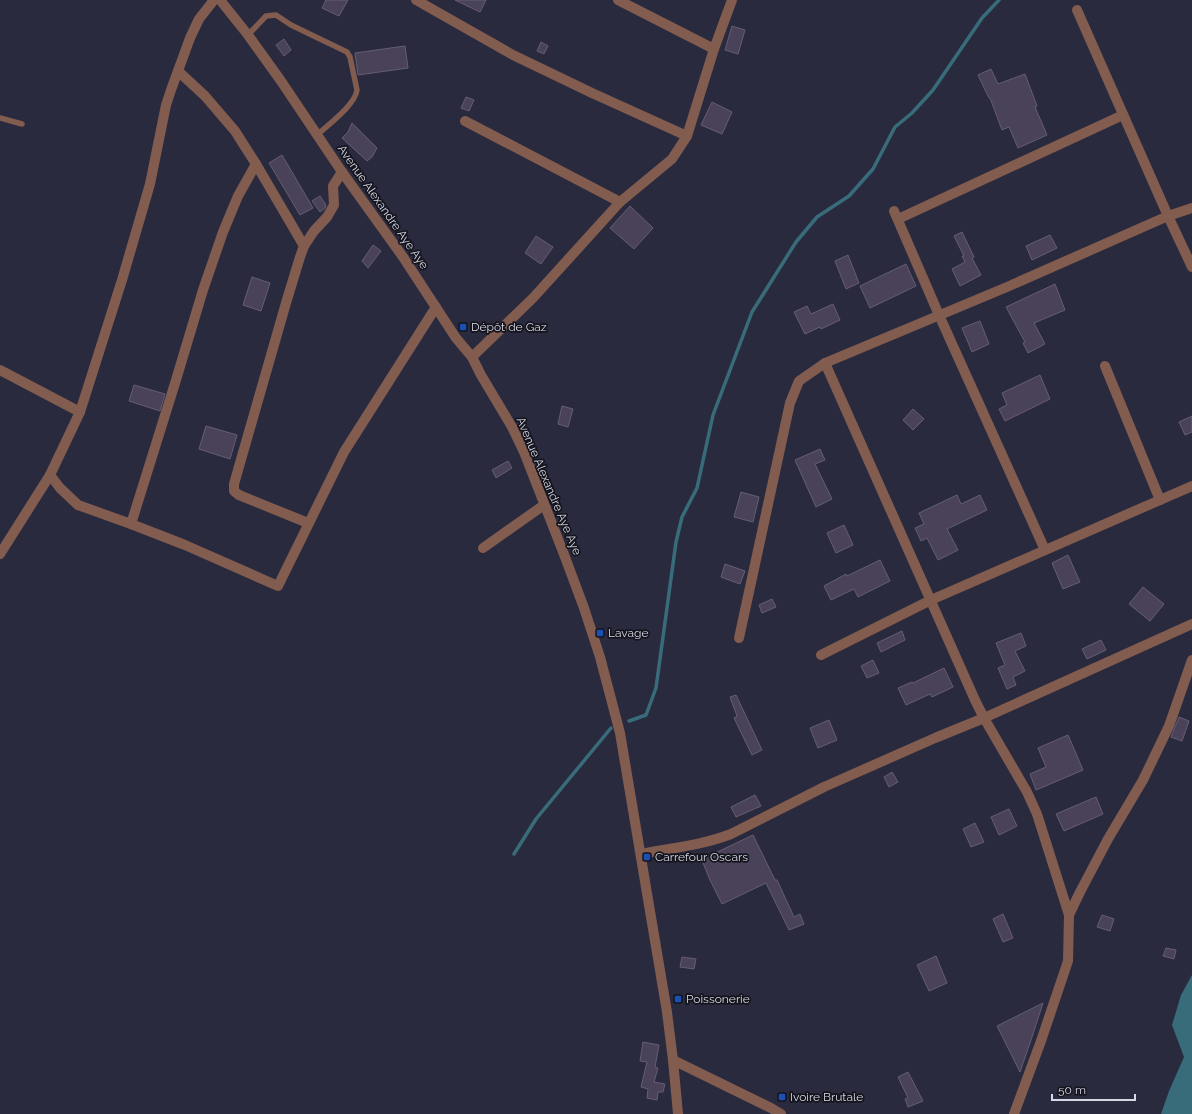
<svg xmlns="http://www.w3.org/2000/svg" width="1192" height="1114" viewBox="0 0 1192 1114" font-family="Raleway,sans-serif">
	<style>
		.water { fill: #386c7b }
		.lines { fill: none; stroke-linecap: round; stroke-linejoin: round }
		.stream { stroke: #386c7b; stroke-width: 3.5 }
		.building { fill: #4a4258; stroke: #655d74 }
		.service { stroke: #825c4e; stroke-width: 5.5 }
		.minor { stroke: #825c4e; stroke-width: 10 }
		.tertiary { stroke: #825c4e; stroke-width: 10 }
		.transit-dot { fill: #1a4fb4; stroke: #14141d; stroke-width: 1.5 }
		.labels { text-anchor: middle; stroke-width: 3.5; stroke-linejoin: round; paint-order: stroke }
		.street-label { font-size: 12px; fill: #d6d7e5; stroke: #14141d }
		.poi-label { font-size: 12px; fill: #d6d7e5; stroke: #14141d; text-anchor: start }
	</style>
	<rect width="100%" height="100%" fill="#2a2a3f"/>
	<path class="water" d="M1192 975V1114H1161L1169 1091 1184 1057 1172 1025 1181 995Z"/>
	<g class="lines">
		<g class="stream">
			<path d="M629 721 646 715 656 688 676 542 682 517 697 488 713 415 752 312 796 242 817 217 849 196 873 169 895 127 912 113 933 90 982 18 999 0"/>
			<path d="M514 854 536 819 611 728"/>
		</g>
	</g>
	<g class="building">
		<path d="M326 0H348L339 16 322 8Z"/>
		<path d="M455 0H486L480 12Z"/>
		<path d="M732 26 745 30 738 54 725 50Z"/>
		<path d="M284 39 291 50 284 56 276 45Z"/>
		<path d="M541 42 548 46 544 54 537 51Z"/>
		<path d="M405 46 408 68 358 75 355 53Z"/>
		<path d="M991 69 998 84 1025 74 1037 106 1035 107 1047 135 1018 148 1009 127 1002 130 990 98H989L978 75Z"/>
		<path d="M466 97 474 100 469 111 461 108Z"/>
		<path d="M712 102 732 112 722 134 701 125Z"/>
		<path d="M352 123 377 148 372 157 367 161 342 138 348 132Z"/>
		<path d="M282 155 313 208 300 215 269 163Z"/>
		<path d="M320 196 326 205 325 208 320 212 312 201Z"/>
		<path d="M630 206 653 228 634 249 610 228Z"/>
		<path d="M962 232 974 257 972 258 981 275 960 286 952 269 965 262 962 256H964L954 236Z"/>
		<path d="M1050 235 1057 248 1032 260 1026 246Z"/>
		<path d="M536 236 553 247 541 264 525 253Z"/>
		<path d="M373 245 381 251 368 268 362 261Z"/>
		<path d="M848 255 859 283 846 289 835 261Z"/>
		<path d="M906 264 916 286 870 308 860 286Z"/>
		<path d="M252 277 270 283 261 311 243 305Z"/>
		<path d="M1055 284 1065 310 1034 323 1045 344 1028 353 1023 343 1025 342 1006 307Z"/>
		<path d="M833 304 840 320 821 329 820 327 805 334 794 312 807 306 811 314Z"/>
		<path d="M980 321 989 344 972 352 962 328Z"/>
		<path d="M1040 375 1050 399 1005 421 999 409 1007 405 1002 393Z"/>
		<path d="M134 385 165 394 160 411 129 401Z"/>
		<path d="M562 406 573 409 568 427 558 424Z"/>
		<path d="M913 409 924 419 913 430 903 420Z"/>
		<path d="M1192 416V432L1185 435 1179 422Z"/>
		<path d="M206 426 237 435 230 459 199 449Z"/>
		<path d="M820 449 825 460 815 464 832 499 816 507 795 460Z"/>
		<path d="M508 461 512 468 496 478 492 470Z"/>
		<path d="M741 492 759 497 753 522 734 517Z"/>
		<path d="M957 495 961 504 980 495 987 510 947 529 958 550 938 560 927 538 921 541 915 528 924 524 919 513Z"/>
		<path d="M844 525 853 545 836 553 827 533Z"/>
		<path d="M1068 555 1080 582 1063 589 1052 563Z"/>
		<path d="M880 560 890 581 858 597 854 589 831 600 824 586 846 574 847 576Z"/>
		<path d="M725 564 745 571 740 584 721 577Z"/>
		<path d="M1143 587 1164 604 1150 621 1129 604Z"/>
		<path d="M772 599 776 607 762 613 759 605Z"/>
		<path d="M902 631 905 640 881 652 877 643Z"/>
		<path d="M1021 633 1026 646 1015 651 1025 671 1013 677 1016 685 1007 689 998 668 1005 665 996 643Z"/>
		<path d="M1101 640 1106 650 1087 659 1082 649Z"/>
		<path d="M873 660 879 673 867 678 861 666Z"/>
		<path d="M944 668 953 687 932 697 930 694 906 705 898 688 912 682 913 683Z"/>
		<path d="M736 695 762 750 752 755 734 718 737 716 730 697Z"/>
		<path d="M1179 717 1189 721 1182 741 1171 737Z"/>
		<path d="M829 720 837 740 818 748 810 728Z"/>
		<path d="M1068 735 1083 770 1036 790 1030 774 1046 767 1038 748Z"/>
		<path d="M892 772 898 782 889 787 884 777Z"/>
		<path d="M755 795 761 806 736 817 731 807Z"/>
		<path d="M1096 797 1103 814 1064 831 1056 814Z"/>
		<path d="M1009 809 1017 826 999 835 991 817Z"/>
		<path d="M975 823 984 842 971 847 963 829Z"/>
		<path d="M753 835 775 880H777L794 917 800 914 804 924 789 930 766 883 722 904 710 880 701 858 711 854V855Z"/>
		<path d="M1003 914 1013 938 1003 942 993 919Z"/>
		<path d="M1102 915 1114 919 1110 931 1097 927Z"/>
		<path d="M1166 948 1176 950 1174 959 1163 956Z"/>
		<path d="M936 956 947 983 929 991 917 965Z"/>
		<path d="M682 957 696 959 694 969 680 967Z"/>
		<path d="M1043 1003 1031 1040 1020 1072 997 1026Z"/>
		<path d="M643 1042 659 1045 655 1067 658 1068 654 1082 665 1084 663 1092H658L657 1100 647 1098 648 1089 641 1087 647 1062 640 1061Z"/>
		<path d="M908 1072 923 1101 908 1107 905 1099 908 1098 898 1077Z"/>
	</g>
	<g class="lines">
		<g class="service">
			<path d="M248 35 266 16 276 15 291 25 347 52 350 57 357 90C355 105 329 124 317 135"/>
			<path d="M0 118 22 124"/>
		</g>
		<g class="minor">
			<path d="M416 0 513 55 592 93 687 136"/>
			<path d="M618 0 714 49"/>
			<path d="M1077 10 1168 216 1192 267"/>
			<path d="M178 71 205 96 235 131 256 164 304 246"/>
			<path d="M465 121 620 202"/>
			<path d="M894 211 939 315 1045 550"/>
			<path d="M898 219 1123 115"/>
			<path d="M472 357 533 298 620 202 672 159 687 136 714 49 732 0"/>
			<path d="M825 363 975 700 984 718 1027 792 1037 814 1069 915 1068 961 1041 1041 1014 1114"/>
			<path d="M1105 366 1160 500"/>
			<path d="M0 370 80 412"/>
			<path d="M50 475 60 488 78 505 131 524 176 380 203 290 223 232 238 196 256 164"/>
			<path d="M308 523 239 495 234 491V484L286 303 300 257 304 246 314 231 327 217 334 205 333 186 342 172"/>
			<path d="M131 524 185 545 278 586 344 452 436 307"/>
			<path d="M483 548 544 505"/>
			<path d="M0 554 50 475 80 412 122 280 150 184 166 105 171 90 190 38 199 19 214 0"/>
			<path d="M739 638 790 403 799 381 825 363 1007 287 1168 216 1192 208"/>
			<path d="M821 655 931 600 1192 486"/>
			<path d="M641 854C671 848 703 845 731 834L824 787 935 738 984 718 1192 624"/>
			<path d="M1069 915 1080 892 1108 839 1143 780 1169 726 1192 660"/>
			<path d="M673 1060 771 1108 781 1114"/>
			<path d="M673 1060 678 1114"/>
		</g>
		<path class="tertiary" d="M220 0 248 35 281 81 342 172 403 257 456 338 472 357 481 375 512 427 524 452 565 557 584 608 600 657 620 733 667 1012 673 1060"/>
	</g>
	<g class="transit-dot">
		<rect x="459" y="323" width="8" height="8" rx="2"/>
		<rect x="596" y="629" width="8" height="8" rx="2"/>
		<rect x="643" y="853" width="8" height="8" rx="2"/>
		<rect x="674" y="995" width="8" height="8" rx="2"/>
		<rect x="778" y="1093" width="8" height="8" rx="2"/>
	</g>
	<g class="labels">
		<g class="street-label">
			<text transform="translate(383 207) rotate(55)" y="4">Avenue Alexandre Aye Aye</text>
			<text transform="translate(549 486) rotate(67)" y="4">Avenue Alexandre Aye Aye</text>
		</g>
		<g class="poi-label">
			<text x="471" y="331">Dépôt de Gaz</text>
			<text x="608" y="637">Lavage</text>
			<text x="655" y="861">Carrefour Oscars</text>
			<text x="686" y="1003">Poissonerie</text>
			<text x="790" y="1101">Ivoire Brutale</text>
		</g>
	</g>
	<path d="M1052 1094v6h83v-6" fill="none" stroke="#d6d7e5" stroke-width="2"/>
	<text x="1058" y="1094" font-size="12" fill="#d6d7e5" stroke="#14141d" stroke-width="3" paint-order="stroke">50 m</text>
</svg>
